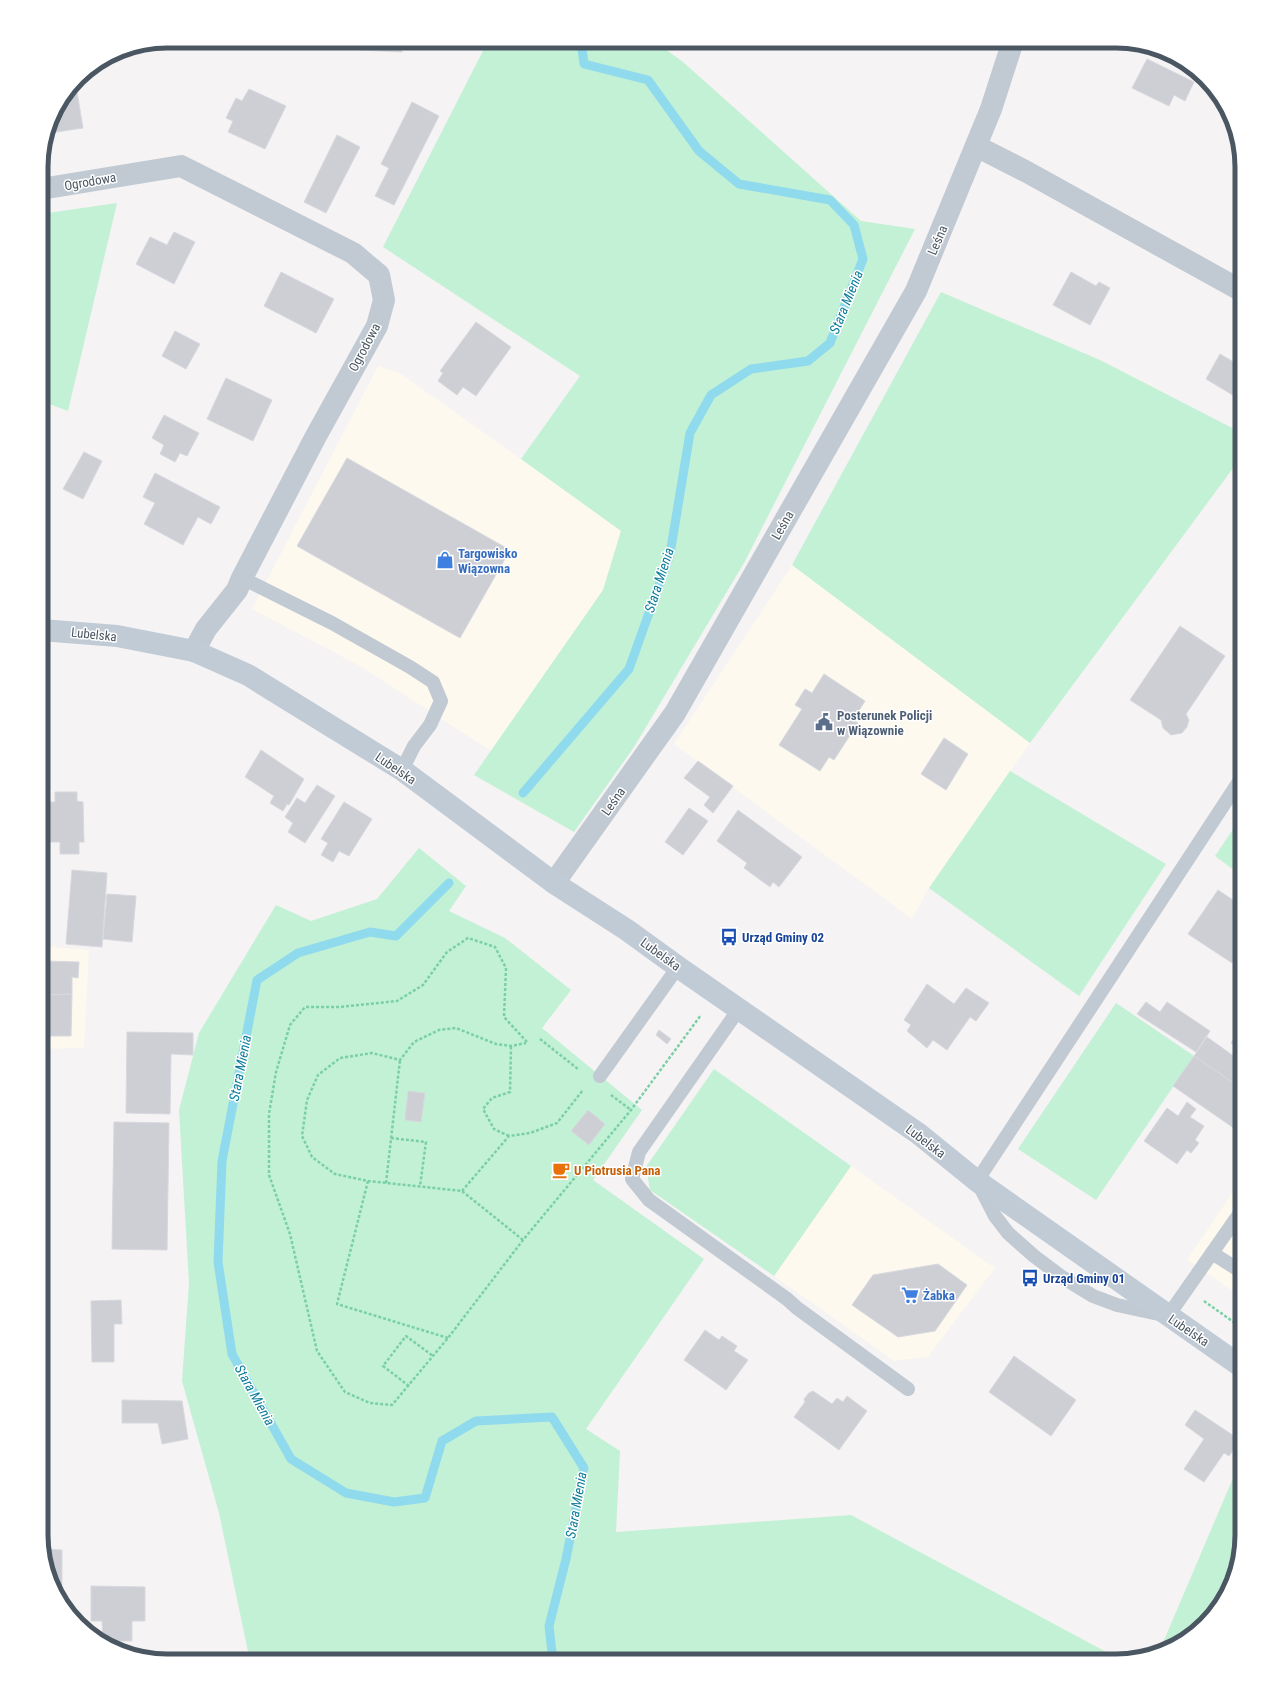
<svg xmlns="http://www.w3.org/2000/svg" width="1283" height="1702" viewBox="0 0 1283 1702" font-family="'Roboto Condensed',sans-serif">
	<style>
		.commercial { fill: #fdf9ef }
		.green { fill: #c3f1d5 }
		.lines { fill: none; stroke-linecap: round; stroke-linejoin: round }
		.stream { stroke: #90daee; stroke-width: 9 }
		.building { fill: #cdcfd5; stroke: #d7d9de }
		.path { stroke: #7ad0a6; stroke-width: 2.5; stroke-dasharray: 3 2; stroke-linecap: butt }
		.lane { stroke: #c1cad2; stroke-width: 14 }
		.street { stroke: #c1cad2; stroke-width: 22 }
		.secondary { stroke: #c1cbd6; stroke-width: 22 }
		.labels { text-anchor: middle; stroke-width: 3; stroke-linejoin: round; paint-order: stroke }
		.street-label { font-size: 13px; fill: #4a5661; stroke: #fff }
		.shop-label { font-size: 13px; font-weight: bold; fill: #366cbe; stroke: #fff; text-anchor: start }
		.service-label { font-size: 13px; font-weight: bold; fill: #4e5e75; stroke: #fff; text-anchor: start }
		.transit-label { font-size: 13px; font-weight: bold; fill: #164399; stroke: #fff; text-anchor: start }
		.food-label { font-size: 13px; font-weight: bold; fill: #c56008; stroke: #fff; text-anchor: start }
		.water-label { font-size: 14px; font-style: italic; fill: #0c7c9b; stroke: #fff }
		.rim { fill: none; stroke: #4a5661; stroke-width: 5 }
	</style>
	<rect width="100%" height="100%" fill="#f5f3f3"/>
	<g class="commercial">
		<path d="M378 366 401 374 621 530 603 590 491 751 360 666 252 609Z"/>
		<path d="M792 565 1030 743 929 888 912 919 674 744Z"/>
		<path d="M41 946 89 950 84 1048 41 1049Z"/>
		<path d="M851 1166 995 1268 928 1357 894 1361 774 1276Z"/>
		<path d="M1242 1178V1297L1187 1260Z"/>
	</g>
	<g class="green">
		<path d="M488 41H654L683 62 861 221 915 229 744 563 634 747 574 832 474 775 603 590 621 531 521 459 580 376 383 247Z"/>
		<path d="M117 203 68 411 41 401V214Z"/>
		<path d="M941 292 1100 360 1242 433V456L1030 743 792 565Z"/>
		<path d="M1010 771 1166 864 1079 996 929 888Z"/>
		<path d="M1242 816V876L1215 856Z"/>
		<path d="M419 848 466 886 449 911 505 938 571 990 542 1028 642 1110 593 1180 704 1259 586 1429 620 1451 616 1532 851 1515 1121 1660 250 1661 219 1513 182 1381 189 1283 179 1110 199 1033 276 905 311 921 377 899Z"/>
		<path d="M1116 1003 1194 1056 1096 1200 1018 1149Z"/>
		<path d="M714 1069 851 1166 774 1276 650 1190 646 1167Z"/>
		<path d="M1242 1457V1536L1225 1598 1186 1640 1159 1652Z"/>
	</g>
	<g class="lines">
		<g class="stream">
			<path d="M523 793 629 669 670 554 690 433 711 395 751 369 808 361 830 343 863 259 854 225 830 200 739 184 699 151 648 80 584 64 581 41"/>
			<path d="M449 883 396 936 370 932 298 953 257 980 222 1161 218 1262 232 1354 291 1459 346 1493 394 1502 425 1498 442 1441 476 1421 552 1417 584 1468 566 1559 549 1626 553 1661"/>
		</g>
	</g>
	<g class="building">
		<path d="M167 41H185V47H158V43Z"/>
		<rect x="190" y="41" width="53" height="6"/>
		<path d="M361 41H402V52L360 50Z"/>
		<path d="M1147 59 1194 82 1185 101 1174 95 1169 106 1132 88Z"/>
		<path d="M249 89 286 106 265 149 228 132 233 121 226 118 236 98 242 101Z"/>
		<path d="M77 92 83 128 50 133 51 138H47L54 111 68 93Z"/>
		<path d="M412 102 439 116 394 205 375 196 389 168 381 164Z"/>
		<path d="M337 135 360 147 326 213 304 202Z"/>
		<path d="M174 232 195 242 174 284 136 264 150 237 167 245Z"/>
		<path d="M281 272 334 299 316 333 264 306Z"/>
		<path d="M1071 272 1096 286 1099 282 1110 288 1090 325 1053 305Z"/>
		<path d="M476 322 511 347 476 396 463 387 457 395 438 381 443 373 440 371Z"/>
		<path d="M175 331 200 344 186 369 162 356Z"/>
		<path d="M1220 354 1242 367V377L1239 382 1242 384V388L1236 397 1206 379Z"/>
		<path d="M226 378 272 400 253 441 207 419Z"/>
		<path d="M164 415 199 433 187 456 180 453 175 462 160 454 164 445 152 438Z"/>
		<path d="M84 452 102 461 83 499 63 489Z"/>
		<path d="M347 458 510 550 460 638 297 546Z"/>
		<path d="M155 473 220 507 211 524 198 517 183 545 144 524 155 503 143 497Z"/>
		<path d="M41 488H48L49 514 44 518 46 545H41Z"/>
		<path d="M1180 626 1225 656 1186 714 1189 720 1187 727 1182 733 1171 735 1163 728 1161 720 1130 700Z"/>
		<path d="M824 674 865 701 853 720 858 723 834 760 829 757 820 771 779 745 802 709 795 705 805 689 812 693Z"/>
		<path d="M944 738 968 754 946 790 921 774Z"/>
		<path d="M261 750 304 779 289 805 287 804 283 811 270 803 274 796 245 777Z"/>
		<path d="M698 761 733 786 713 813 704 805 710 797 684 778Z"/>
		<path d="M317 785 335 796 305 843 288 832 293 823 285 817 297 798 305 803Z"/>
		<path d="M55 792H77V801L83 802 84 842H79V854H60V842H49V802H55Z"/>
		<path d="M344 802 372 819 349 856 339 851 333 862 321 855 328 843 321 839Z"/>
		<path d="M689 808 708 821 683 855 665 842Z"/>
		<path d="M738 810 802 857 779 887 773 882 770 887 744 868 747 863 717 841Z"/>
		<path d="M72 870 107 873 102 947 66 944Z"/>
		<path d="M1218 890 1242 906V948L1232 963 1188 934Z"/>
		<path d="M107 894 136 896 132 942 103 939Z"/>
		<path d="M43 961 79 962 78 978 72 977V994L43 995Z"/>
		<path d="M927 984 954 1004 966 988 989 1003 976 1021 970 1017 947 1050 933 1040 927 1048 907 1031 911 1025 904 1020Z"/>
		<path d="M72 994 71 1036H42L43 995Z"/>
		<path d="M1146 1002 1160 1012 1167 1002 1210 1031 1196 1052 1137 1014Z"/>
		<path d="M1242 1026V1050L1231 1043Z"/>
		<path d="M659 1030 671 1039 667 1044 656 1035Z"/>
		<path d="M127 1032 193 1033V1055L171 1054 170 1114 126 1113Z"/>
		<path d="M1207 1037 1242 1062V1089L1194 1056Z"/>
		<path d="M1194 1056 1242 1089V1126L1238 1131 1173 1086Z"/>
		<path d="M408 1091 425 1093 421 1122 405 1120Z"/>
		<path d="M1187 1102 1196 1109 1190 1117 1204 1126 1195 1140 1199 1143 1191 1153 1187 1150 1177 1164 1144 1141 1167 1108 1178 1116Z"/>
		<path d="M588 1110 605 1124 589 1145 571 1131Z"/>
		<path d="M114 1122 169 1123 167 1250 112 1249Z"/>
		<path d="M938 1264 967 1285 935 1331 898 1337 852 1305 873 1275Z"/>
		<path d="M121 1300 122 1324H114V1362H92L91 1301Z"/>
		<path d="M705 1330 719 1340 722 1336 737 1346 734 1351 748 1360 726 1390 684 1360Z"/>
		<path d="M1014 1356 1076 1400 1051 1436 989 1392Z"/>
		<path d="M813 1391 832 1404 837 1398 843 1402 847 1396 867 1411 839 1450 794 1417 805 1402 804 1399 809 1393Z"/>
		<path d="M122 1400 182 1401 188 1439 162 1444 158 1423H122Z"/>
		<path d="M1195 1410 1240 1440 1229 1456 1224 1453 1204 1482 1184 1469 1204 1439 1185 1425Z"/>
		<path d="M43 1549 62 1550V1585H53L45 1568Z"/>
		<path d="M91 1586 145 1587V1621H132V1641H103L102 1621H91Z"/>
		<path d="M163 1660H222V1661H166Z"/>
	</g>
	<g class="lines">
		<g class="path">
			<path d="M540 1039 578 1069"/>
			<path d="M527 1042 504 1017 506 968 495 947 468 938 447 952 423 985 397 1001 340 1007H305L290 1025 276 1072 269 1114V1175L290 1234 317 1351 345 1392 370 1403 392 1405 448 1338 523 1240 631 1110 701 1015"/>
			<path d="M611 1095 631 1110"/>
			<path d="M509 1136 494 1129 483 1109 492 1098 510 1092 511 1046"/>
			<path d="M391 1138 426 1142 420 1186"/>
			<path d="M368 1181 337 1304 448 1338"/>
			<path d="M386 1183 400 1060"/>
			<path d="M462 1191 509 1136 530 1133 557 1123 583 1090"/>
			<path d="M523 1240 462 1191 368 1181 335 1174 312 1157 302 1136 307 1100 318 1075 340 1058 372 1053 400 1060 414 1042 439 1030 456 1028 496 1044 511 1046 526 1043"/>
			<path d="M1204 1301 1242 1328"/>
			<path d="M409 1386 383 1366 406 1336 433 1356"/>
		</g>
		<g class="lane">
			<path d="M242 578 332 623 410 667 433 682 441 701 430 725 414 746 402 770"/>
			<path d="M739 1009 639 1152 632 1179 649 1200 787 1299 797 1308 908 1389"/>
			<path d="M600 1076 678 967"/>
			<path d="M1242 1210 1168 1316 1117 1305 1093 1296 1062 1277 1034 1256 1008 1233 995 1216 977 1181 1242 777"/>
			<path d="M1212 1253 1242 1272"/>
		</g>
		<g class="street">
			<path d="M976 146 1027 172 1242 291"/>
			<path d="M41 189 181 166 353 253 379 275 384 300 377 326 316 436 242 578 237 590 206 629 194 651"/>
			<path d="M554 883 675 713 916 291 991 109 1013 41"/>
		</g>
		<path class="secondary" d="M41 630 117 636 194 651 248 675 402 770 554 883 627 930 678 967 919 1134 977 1181 1242 1367"/>
	</g>
	<defs>
		<g id="shop-bare" transform="scale(1.38)"><path d="M-5-2.5h2.3a2.7 3.5 0 0 1 5.4 0H5L5.5 6h-11ZM-1.5-2.5h3a1.5 2.3 0 0 0-3 0Z" fill="#3f7fe0" stroke="#fff" stroke-width="2.5" paint-order="stroke"/></g>
		<g id="civic-bare" transform="scale(1.38)"><path d="M-.6-6.5H3V-4.5H.6V-3L4-1V1h2V6H-6V1h2V-1L-.6-3ZM-1.2 2.5V6h2.4V2.5Z" fill="#5c6f8a" stroke="#fff" stroke-width="2.5" paint-order="stroke"/></g>
		<g id="bus-bare" transform="scale(1.38)"><path d="M-5-6H5V4H4V6H2V4H-2V6H-4V4H-5ZM-3.5-4V0h7V-4ZM-3.5 1.2v1.5H-2V1.2ZM2 1.2v1.5H3.5V1.2Z" fill="#1a4fb4" stroke="#fff" stroke-width="2.5" paint-order="stroke"/></g>
		<g id="cafe-bare" transform="scale(1.38)"><path d="M-5.5-4.5H6V0H3Q3 3.5 0 3.5H-2.5Q-5.5 3.5-5.5 0ZM3-3.2v2h1.7v-2ZM-6 4.5H4V6H-6Z" fill="#e8710a" stroke="#fff" stroke-width="2.5" paint-order="stroke"/></g>
		<g id="supermarket-bare" transform="scale(1.38)"><path d="M-6-5.5h2.5l.6 2H6L4.5 2H-2.5L-4.4-4H-6ZM-1.5 3.2a1.3 1.3 0 1 0 .1 0ZM3 3.2a1.3 1.3 0 1 0 .1 0Z" fill="#3f7fe0" stroke="#fff" stroke-width="2.5" paint-order="stroke"/></g>
	</defs>
	<g fill-rule="evenodd">
		<use href="#shop-bare" x="445" y="560"/>
		<use href="#civic-bare" x="824" y="722"/>
		<use href="#bus-bare" x="729" y="937"/>
		<use href="#cafe-bare" x="561" y="1170"/>
		<use href="#bus-bare" x="1030" y="1278"/>
		<use href="#supermarket-bare" x="910" y="1295"/>
	</g>
	<g class="labels">
		<g class="street-label">
			<text transform="translate(90 181) rotate(-10)" y="5">Ogrodowa</text>
			<text transform="translate(937 240) rotate(-67)" y="5">Leśna</text>
			<text transform="translate(364 347) rotate(-62)" y="5">Ogrodowa</text>
			<text transform="translate(782 525) rotate(-60)" y="5">Leśna</text>
			<text transform="translate(94 634) rotate(6)" y="5">Lubelska</text>
			<text transform="translate(396 768) rotate(34)" y="5">Lubelska</text>
			<text transform="translate(613 801) rotate(-55)" y="5">Leśna</text>
			<text transform="translate(661 954) rotate(36)" y="5">Lubelska</text>
			<text transform="translate(926 1141) rotate(37)" y="5">Lubelska</text>
			<text transform="translate(1189 1330) rotate(34)" y="5">Lubelska</text>
		</g>
		<g class="shop-label">
			<text x="458" y="558">Targowisko<tspan x="458" dy="15">Wiązowna</tspan></text>
			<text x="923" y="1300">Żabka</text>
		</g>
		<g class="service-label">
			<text x="837" y="720">Posterunek Policji<tspan x="837" dy="15">w Wiązownie</tspan></text>
		</g>
		<g class="transit-label">
			<text x="742" y="942">Urząd Gminy 02</text>
			<text x="1043" y="1283">Urząd Gminy 01</text>
		</g>
		<g class="food-label">
			<text x="574" y="1175">U Piotrusia Pana</text>
		</g>
		<g class="water-label">
			<text transform="translate(846 302) rotate(-68)" y="5">Stara Mienia</text>
			<text transform="translate(659 580) rotate(-72)" y="5">Stara Mienia</text>
			<text transform="translate(240 1068) rotate(-79)" y="5">Stara Mienia</text>
			<text transform="translate(255 1395) rotate(61)" y="5">Stara Mienia</text>
			<text transform="translate(576 1505) rotate(-80)" y="5">Stara Mienia</text>
		</g>
	</g>
	<path d="M0 0H1283V1702H0ZM167 48H1116A119 119 0 0 1 1235 167V1535A119 119 0 0 1 1116 1654H167A119 119 0 0 1 48 1535V167A119 119 0 0 1 167 48Z" fill="#fff" fill-rule="evenodd"/>
	<path class="rim" d="M167 48H1116A119 119 0 0 1 1235 167V1535A119 119 0 0 1 1116 1654H167A119 119 0 0 1 48 1535V167A119 119 0 0 1 167 48Z"/>
</svg>
